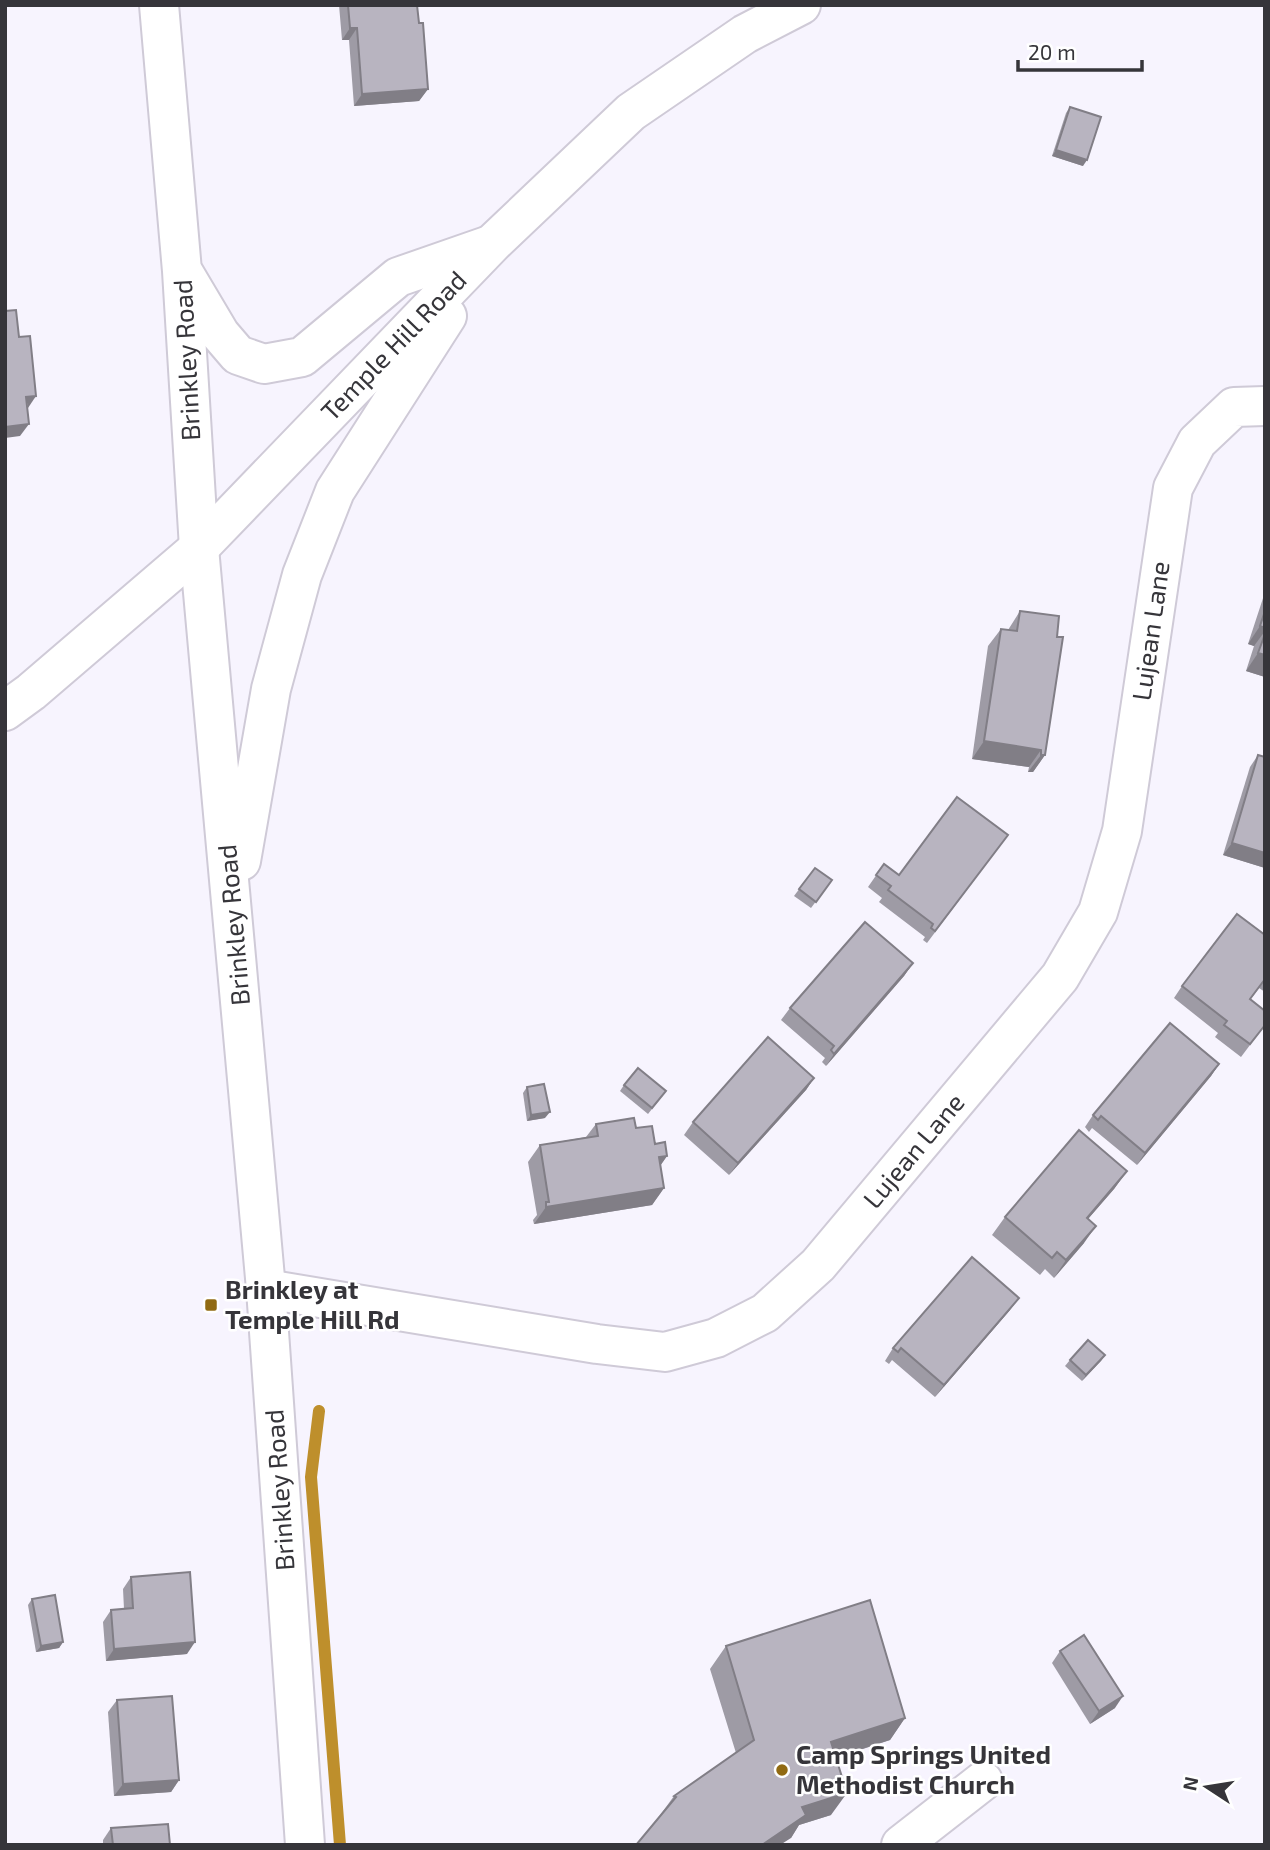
<svg xmlns="http://www.w3.org/2000/svg" width="1270" height="1850" viewBox="0 0 1270 1850" font-family="'Exo 2',sans-serif">
	<style>
		.lines { fill: none; stroke-linecap: round; stroke-linejoin: round }
		.stream { stroke: #be8f2c; stroke-width: 12 }
		.minor-casing { stroke: #cfcad7; stroke-width: 42 }
		.major-casing { stroke: #cfcad7; stroke-width: 42 }
		.minor { stroke: #fff; stroke-width: 38 }
		.major { stroke: #fff; stroke-width: 38 }
		.wall { fill: #9e9ba5 }
		.shaded-wall { fill: #817e86 }
		.building { fill: #b8b4c0; stroke: #817e86; stroke-width: 2 }
		.poi-dot { fill: #916a12; stroke: #fff; stroke-width: 2.5 }
		.labels { text-anchor: middle; stroke-width: 5; stroke-linejoin: round; paint-order: stroke }
		.street-label { font-size: 26px; fill: #36353a; stroke: #fff }
		.poi-label { font-size: 26px; font-weight: bold; fill: #36353a; stroke: #fff; text-anchor: start }
	</style>
	<rect width="100%" height="100%" fill="#f7f4fe"/>
	<g class="lines">
		<path class="stream" d="M319 1411 311 1477 340 1845"/>
		<g class="minor-casing">
			<g id="minor">
				<path d="M266 1289 597 1344 665 1352 716 1338 765 1313 818 1265 1060 977 1098 912 1122 831 1173 488 1197 442 1234 407 1265 406"/>
				<path d="M901 1845 983 1781"/>
			</g>
		</g>
		<g class="major-casing">
			<g id="major">
				<path d="M159 5 182 271 199 548 266 1289 305 1845"/>
				<path d="M185 275 220 334 238 355 264 364 302 357 398 277 487 246"/>
				<path d="M5 711 31 692 199 548 493 243 631 112 745 34 801 5"/>
				<path d="M241 861 271 689 302 575 335 491 447 316"/>
			</g>
		</g>
		<use href="#minor" class="minor"/>
		<use href="#major" class="major"/>
	</g>
	<g class="wall">
		<path d="M339 5H417L428 89 419 101 354 106 349 40H342Z"/>
		<path d="M1070 107 1083 166 1052 156 1066 113Z"/>
		<path d="M1265 592V677L1246 671 1254 646 1248 644Z"/>
		<path d="M1020 611 1057 637 1045 755 1033 772H1028L1029 767 972 759 988 646 1001 629 1008 630Z"/>
		<path d="M1258 755 1265 757V868L1223 855 1250 767Z"/>
		<path d="M999 847 927 943 923 940 925 937 879 902 882 898 868 887 884 864 899 875Z"/>
		<path d="M815 868 832 880 811 908 794 896Z"/>
		<path d="M1265 935V992L1259 988 1250 1000 1265 1025 1241 1057 1215 1037 1218 1033 1174 998 1182 986Z"/>
		<path d="M913 963 904 976 826 1066 822 1062 825 1058 781 1020 790 1008Z"/>
		<path d="M1219 1064 1211 1076 1137 1165 1092 1128 1089 1132 1085 1127 1093 1115Z"/>
		<path d="M814 1078 806 1090 729 1175 684 1135 693 1122Z"/>
		<path d="M624 1085 666 1091 648 1114 620 1091Z"/>
		<path d="M527 1087 545 1118 527 1121 523 1093Z"/>
		<path d="M596 1124 636 1128 655 1144 667 1156 660 1166 664 1188 652 1205 534 1224 533 1220 537 1215 528 1162 540 1145 586 1137Z"/>
		<path d="M1127 1171 1114 1189 1088 1219 1084 1243 1054 1278 1045 1269 1040 1275 992 1235 1005 1217Z"/>
		<path d="M1010 1310 935 1397 892 1360 889 1364 885 1361 893 1348Z"/>
		<path d="M1105 1355 1082 1381 1065 1366 1070 1360Z"/>
		<path d="M131 1577 187 1654 106 1661 103 1622 111 1610 124 1609 123 1589Z"/>
		<path d="M32 1599 63 1642 59 1648 36 1652 28 1605Z"/>
		<path d="M726 1646 905 1718 890 1740 836 1758 831 1815 799 1825 791 1838 658 1818 674 1796 736 1753 710 1669Z"/>
		<path d="M1060 1651 1115 1708 1090 1724 1052 1663Z"/>
		<path d="M117 1700 179 1780 171 1792 114 1796 108 1712Z"/>
		<path d="M111 1828 170 1845H103V1840Z"/>
	</g>
	<g class="shaded-wall">
		<path d="M350 28H357L349 40H342Z"/>
		<path d="M428 89 419 101 354 106 362 94Z"/>
		<path d="M1056 150 1087 160 1083 166 1052 156Z"/>
		<path d="M36 396 28 408 26 397Z"/>
		<path d="M29 424 20 436 5 438V427Z"/>
		<path d="M1260 626 1265 628V631L1254 646 1248 644Z"/>
		<path d="M1258 653 1265 655V677L1246 671Z"/>
		<path d="M984 741 1041 750 1029 767 972 759Z"/>
		<path d="M1041 755H1045L1033 772H1028Z"/>
		<path d="M1232 843 1265 853V868L1223 855Z"/>
		<path d="M913 963 904 976 826 1066 834 1054Z"/>
		<path d="M1219 1064 1211 1076 1137 1165 1145 1153Z"/>
		<path d="M814 1078 806 1090 729 1175 738 1163Z"/>
		<path d="M550 1112 545 1118 527 1121 531 1115Z"/>
		<path d="M667 1156 655 1173 659 1157Z"/>
		<path d="M1127 1171 1114 1189 1074 1235 1087 1218Z"/>
		<path d="M664 1188 652 1205 534 1224 546 1207Z"/>
		<path d="M1096 1226 1084 1243 1054 1278 1066 1260Z"/>
		<path d="M1019 1298 1010 1310 935 1397 944 1385Z"/>
		<path d="M1105 1355 1101 1361 1082 1381 1086 1375Z"/>
		<path d="M63 1642 59 1648 36 1652 41 1646Z"/>
		<path d="M195 1642 187 1654 106 1661 114 1649Z"/>
		<path d="M1123 1696 1115 1708 1090 1724 1099 1711Z"/>
		<path d="M905 1718 890 1740 815 1764 831 1742Z"/>
		<path d="M179 1780 171 1792 114 1796 123 1784Z"/>
		<path d="M847 1793 831 1815 799 1825 791 1838 780 1845H762L802 1807Z"/>
	</g>
	<g class="building">
		<path d="M348 5H417L419 23H423L428 89 362 94 357 28H350Z"/>
		<path d="M1070 107 1101 117 1087 160 1056 150Z"/>
		<path d="M16 310 19 337 30 336 36 396 26 397 29 424 5 427V311Z"/>
		<path d="M1020 611 1059 616 1057 637H1063L1045 755H1041V750L984 741 1001 629 1017 631Z"/>
		<path d="M1265 611V628L1260 626Z"/>
		<path d="M1265 634V655L1258 653Z"/>
		<path d="M1258 755 1265 757V853L1232 843Z"/>
		<path d="M957 797 1008 835 935 931 931 928 933 924 888 890 891 886 876 875 884 864 899 875Z"/>
		<path d="M815 868 832 880 816 902 799 889Z"/>
		<path d="M1237 914 1265 935V979L1250 999 1265 1011V1025L1250 1044 1224 1025 1227 1021 1182 986Z"/>
		<path d="M865 922 913 963 834 1054 831 1050 834 1046 790 1008Z"/>
		<path d="M1170 1023 1219 1064 1145 1153 1101 1116 1098 1120 1093 1115Z"/>
		<path d="M768 1037 814 1078 738 1163 693 1122Z"/>
		<path d="M638 1068 666 1091 652 1108 624 1085Z"/>
		<path d="M544 1084 550 1112 531 1115 527 1087Z"/>
		<path d="M634 1118 636 1128 652 1126 655 1144 665 1142 667 1156 659 1157 664 1188 546 1207V1202H549L540 1145 598 1136 596 1124Z"/>
		<path d="M1079 1130 1127 1171 1087 1218 1096 1226 1066 1260 1057 1252 1052 1258 1005 1217Z"/>
		<path d="M972 1257 1019 1298 944 1385 901 1348 898 1352 893 1348Z"/>
		<path d="M1088 1340 1105 1355 1086 1375 1070 1360Z"/>
		<path d="M190 1572 195 1642 114 1649 111 1610 133 1608 131 1577Z"/>
		<path d="M55 1595 63 1642 41 1646 32 1599Z"/>
		<path d="M870 1600 905 1718 831 1742 847 1793 802 1807 806 1815 762 1845H636L676 1797 674 1796 754 1740 726 1646Z"/>
		<path d="M1084 1635 1123 1696 1099 1711 1060 1651Z"/>
		<path d="M172 1696 179 1780 123 1784 117 1700Z"/>
		<path d="M168 1824 170 1845H113L111 1828Z"/>
	</g>
	<g class="poi-dot">
		<rect x="204" y="1298" width="14" height="14" rx="3.5"/>
		<circle cx="782" cy="1770" r="7"/>
	</g>
	<g class="labels">
		<g class="street-label">
			<text transform="translate(394 346) rotate(-46)" y="9">Temple Hill Road</text>
			<text transform="translate(187 360) rotate(-93)" y="9">Brinkley Road</text>
			<text transform="translate(1151 631) rotate(-82)" y="9">Lujean Lane</text>
			<text transform="translate(234 925) rotate(-95)" y="9">Brinkley Road</text>
			<text transform="translate(914 1151) rotate(-50)" y="9">Lujean Lane</text>
			<text transform="translate(280 1490) rotate(-94)" y="9">Brinkley Road</text>
		</g>
		<g class="poi-label">
			<text x="225" y="1299">Brinkley at<tspan x="225" dy="30">Temple Hill Rd</tspan></text>
			<text x="796" y="1764">Camp Springs United<tspan x="796" dy="30">Methodist Church</tspan></text>
		</g>
	</g>
	<rect width="1270" height="1850" fill="none" stroke="#36353a" stroke-width="14"/>
	<g transform="translate(1207 1787) rotate(282)" stroke="#ffffff" stroke-width="5" paint-order="stroke">
	<path d="M0-5L12 26L0 18L-12 26Z" fill="#36353a"/>
	<text y="-10" font-size="19" font-weight="bold" text-anchor="middle" fill="#36353a">N</text>
	</g>
	<path d="M1018 60v10h124v-10" fill="none" stroke="#36353a" stroke-width="3.5"/>
	<text x="1028" y="60" font-size="21" fill="#36353a" stroke="#ffffff" stroke-width="5" paint-order="stroke">20 m</text>
</svg>
